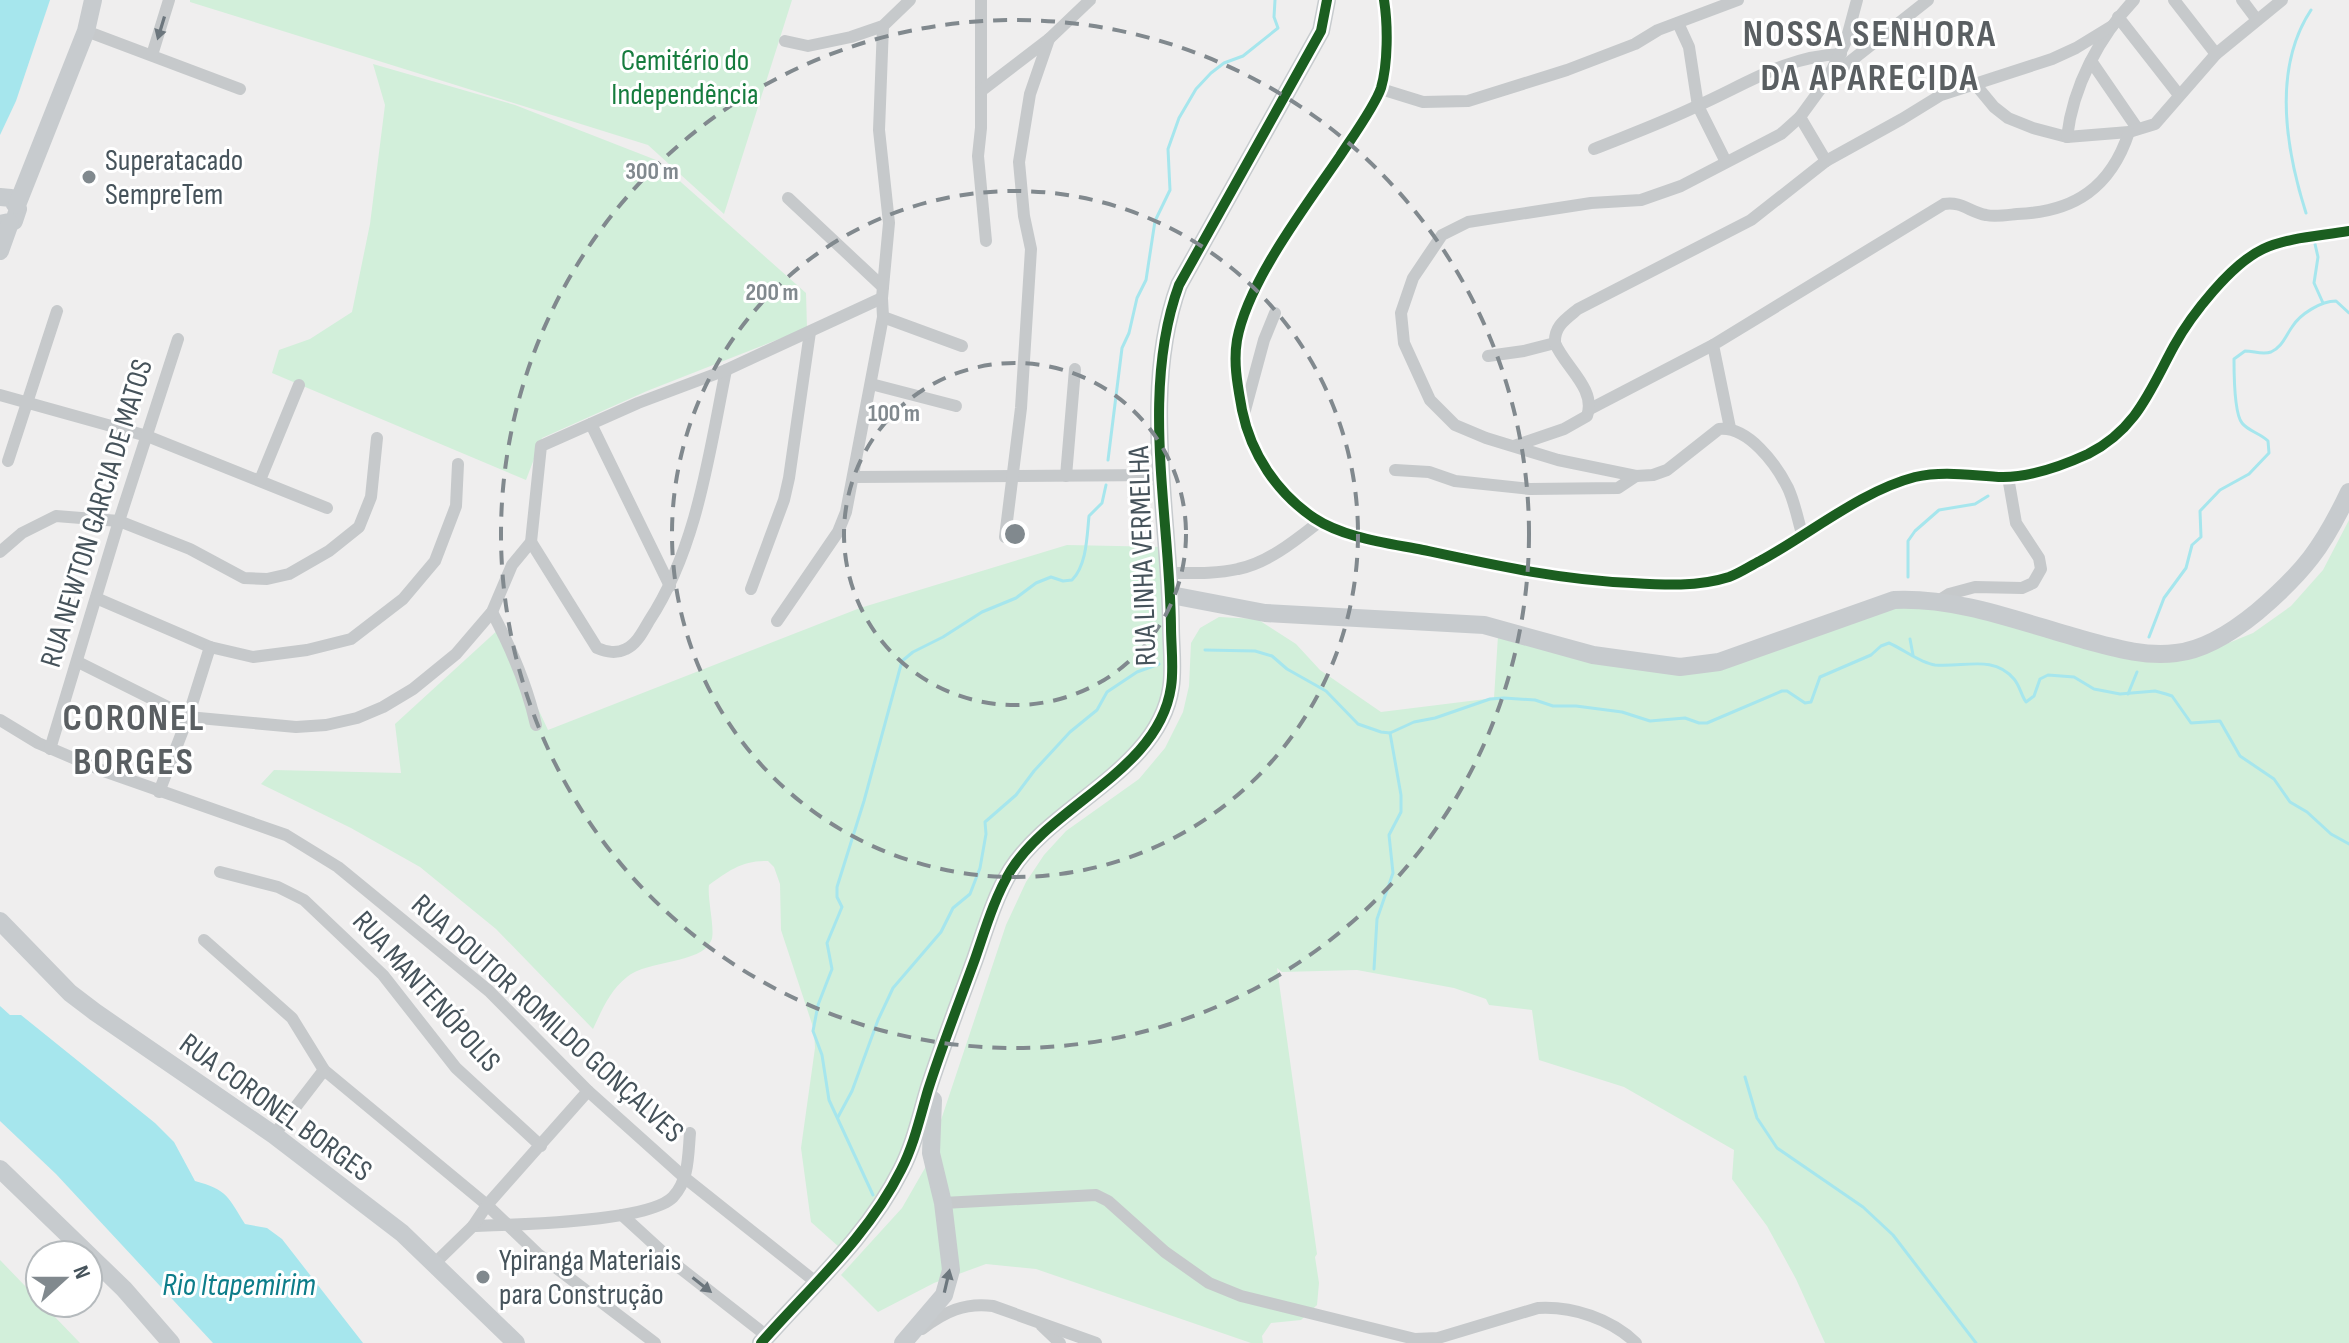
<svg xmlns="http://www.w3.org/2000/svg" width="2349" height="1343" viewBox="0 0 2349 1343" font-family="'Sofia Sans Condensed',sans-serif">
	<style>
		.green { fill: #d2efda }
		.water { fill: #a6e6ed }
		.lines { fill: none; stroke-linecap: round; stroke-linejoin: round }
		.stream { stroke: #a6e6ed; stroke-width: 3 }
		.street { stroke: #c6c9cb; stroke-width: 12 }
		.secondary { stroke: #c7cbce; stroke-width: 18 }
		.cycleway-casing { stroke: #fff; stroke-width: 15 }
		.cycleway { stroke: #1b5e20; stroke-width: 10 }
		.oneway { fill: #6c767d }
		.oneway2 { fill: #6d777e }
		.ring { fill: none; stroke: #81898e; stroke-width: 4; stroke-dasharray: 14 10 }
		.poi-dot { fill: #81898e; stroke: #fff; stroke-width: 3 }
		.labels { text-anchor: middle; stroke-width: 6; stroke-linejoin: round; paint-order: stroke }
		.park-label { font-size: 30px; fill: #167c3e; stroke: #fff }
		.poi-label { font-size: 30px; fill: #46535b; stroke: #fff; text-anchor: start }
		.street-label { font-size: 30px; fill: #46535b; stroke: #fff }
		.water-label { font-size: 32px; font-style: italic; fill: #0d7d8a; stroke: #fff }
		.district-label { font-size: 38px; font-weight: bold; letter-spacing: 2px; fill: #5a5f62; stroke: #fff }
		.centre { fill: #81898e; stroke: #fff; stroke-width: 4 }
		.ring-label { font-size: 24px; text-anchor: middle; font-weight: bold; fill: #81898e; stroke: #fff; stroke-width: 6; stroke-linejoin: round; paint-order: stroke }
	</style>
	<rect width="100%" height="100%" fill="#efeeee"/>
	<g class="green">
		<path d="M190 0H792L724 214 648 145 190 2Z"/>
		<path d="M373 64 515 105 656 160 806 293 807 328 647 391 542 438 526 480 272 373 279 350 310 339 352 312 370 224 385 105Z"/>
		<path d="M2349 520V1343H1825L1796 1279 1767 1226 1732 1179 1734 1150 1624 1087 1539 1060 1532 1010 1489 1005 1486 999 1454 988 1357 970 1282 972 1277 968 1317 1254 1315 1257 1319 1283 1317 1305 1301 1320 1271 1323 1262 1336 1263 1343H1251L1036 1269 986 1264 934 1283 878 1312 841 1275 902 1208 925 1168 1006 925 1026 882 1044 855 1066 831 1139 779 1165 748 1183 712 1189 686 1191 643 1200 628 1219 617 1257 619 1296 644 1320 670 1381 712 1494 698 1498 636 1669 670 1867 612 1927 603 2115 655 2209 651 2253 633 2291 606 2323 570Z"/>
		<path d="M1067 545 1166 547 1170 660 1151 733 1018 855 910 1153 839 1247 811 1222 801 1148 815 1048 814 1030 781 930 780 884 774 867 768 861C743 860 728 871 709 885 707 899 716 932 711 941 701 964 647 960 627 977 610 990 602 1010 593 1029L496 929 420 867 351 828 261 784 274 770 401 773 395 724 500 628 548 730 860 608Z"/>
		<path d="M0 1260 80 1343H0Z"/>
	</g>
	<g class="water">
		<path d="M0 0H50L16 101 0 135Z"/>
		<path d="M0 1006 10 1015H21L155 1123 174 1142 195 1181C228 1190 228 1197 245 1224L267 1228 282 1239 363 1343H213L56 1174 0 1121Z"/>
	</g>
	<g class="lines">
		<g class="stream">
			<path d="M2306 213C2286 150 2272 69 2311 10"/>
			<path d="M2315 244 2318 257 2314 283 2323 303"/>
			<path d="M1108 460 1122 348 1129 333 1137 298 1146 280 1155 221 1170 190 1168 149 1179 118 1196 89 1211 73 1224 63 1243 56 1278 28 1274 17 1275 0"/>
			<path d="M1908 577V541L1915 531 1939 510 1975 504 1988 496"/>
			<path d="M2149 637 2164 598 2186 568 2192 545 2201 537 2200 511 2220 490 2249 474 2269 453 2268 441C2260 433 2248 431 2242 423 2234 413 2234 373 2234 359L2245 351C2254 351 2262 355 2271 352 2282 347 2285 337 2292 327 2300 314 2321 301 2336 301L2349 313"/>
			<path d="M1910 639 1913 655"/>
			<path d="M1205 650 1255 651 1272 656 1287 669 1326 691 1358 724 1381 732 1390 733 1414 722 1435 718 1490 699 1504 698 1535 700 1553 706H1576L1622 712 1650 721 1685 718 1699 723H1707L1782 691H1787L1805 703 1811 702 1820 677 1871 655 1881 646 1889 643C1903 649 1920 663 1935 665 1963 668 1993 654 2014 679 2020 686 2021 695 2026 702L2034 696 2040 679 2048 675 2074 677 2094 689 2120 694 2155 691 2166 694 2172 696 2191 723 2220 721 2240 756 2274 779 2290 802 2307 812 2331 834 2349 844"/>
			<path d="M2128 694 2137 672"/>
			<path d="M1374 969 1377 919 1393 873 1389 835 1401 812V795L1390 733"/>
			<path d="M1745 1077 1757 1118 1777 1148 1863 1207 1893 1235 1976 1343"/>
			<path d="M838 1117 852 1091 878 1020 893 988 941 932 953 908 970 894 980 868 986 834 985 822 1016 795 1034 771 1070 732 1097 710 1107 692 1137 672 1159 664"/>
			<path d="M873 1195 829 1100 822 1055 813 1031 818 1005 832 969 827 943 842 907 837 897V887L864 801 902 661 913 652 943 637 982 612 1016 598 1036 583 1051 577 1063 581 1072 580C1087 565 1087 535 1089 516L1102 503 1106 485"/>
		</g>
		<g class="street">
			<path d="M981 0V128L978 156 986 241"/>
			<path d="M1384 0C1388 25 1388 64 1381 88 1375 106 1351 139 1340 156 1306 206 1248 281 1237 340 1233 364 1238 387 1242 410 1251 454 1277 493 1314 518 1344 538 1388 543 1423 550 1493 565 1561 580 1632 583 1664 585 1698 587 1729 577 1740 573 1750 566 1760 561 1810 534 1861 491 1915 477 1945 470 1974 476 2003 477 2030 477 2064 465 2088 454 2137 429 2150 390 2174 346 2191 315 2231 264 2263 249 2289 237 2321 236 2349 231"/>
			<path d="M2174 0 2216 54"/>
			<path d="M2242 0 2257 20"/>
			<path d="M2118 17 2179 95"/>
			<path d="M1678 23 1689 47 1698 106 1726 162"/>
			<path d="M86 31 240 89"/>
			<path d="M785 41 808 46 851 37 883 26 910 0"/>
			<path d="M152 55 169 0"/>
			<path d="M2091 61 2137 128"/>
			<path d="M1833 75 1928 0"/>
			<path d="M1975 84 1994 107 2008 118 2033 128 2067 137 2129 132 2155 124 2216 54 2282 0"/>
			<path d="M1381 89 1423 102 1468 101 1567 70 1635 44 1658 30 1738 0"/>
			<path d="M981 91 1049 39 1090 0"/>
			<path d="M1800 117 1826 161"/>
			<path d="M2067 137C2073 86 2099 37 2134 0"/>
			<path d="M1594 149C1629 135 1664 122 1697 106 1745 85 1786 56 1841 54"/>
			<path d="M788 198 883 287"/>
			<path d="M883 317 962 346"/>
			<path d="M1488 356 1524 351 1555 343"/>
			<path d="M871 384 956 406"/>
			<path d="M0 395 147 436 327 508"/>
			<path d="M1590 409 1713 345"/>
			<path d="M1244 414 1264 340 1275 313"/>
			<path d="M591 424 670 586"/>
			<path d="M1730 428 1713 345 1944 204C1961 201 1970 212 1986 215 1995 217 2007 215 2017 214 2075 212 2111 187 2129 132"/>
			<path d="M1514 446 1564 429 1587 416C1597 389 1564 366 1555 343 1554 326 1566 319 1578 309L1751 220 1826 161 1902 119 1941 95 2052 59 2076 48 2112 26"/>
			<path d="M8 461 57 311"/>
			<path d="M1395 470 1429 472 1455 481 1530 489 1618 488 1636 476"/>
			<path d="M1066 476 1075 369"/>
			<path d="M854 477 1160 475"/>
			<path d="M260 480 299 385"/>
			<path d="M1005 537 1021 408 1031 249 1024 216 1019 162 1030 94 1049 39"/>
			<path d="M1803 537C1798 521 1795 503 1788 488 1776 464 1748 426 1719 429L1667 470 1653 475 1636 476 1558 460 1486 438 1455 425 1430 400 1404 343 1401 313 1413 278 1442 235 1468 222 1591 203 1641 200 1681 186 1781 134 1800 117 1827 80 1846 41 1857 0"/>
			<path d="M531 542 597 648C607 652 616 654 626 649 637 644 643 631 649 621 697 548 709 454 726 370"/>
			<path d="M0 552 22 533 56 516 119 521 190 549 244 578 267 579 289 574 329 551 359 527 371 497 377 438"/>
			<path d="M1169 573C1192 573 1216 574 1238 569 1268 563 1296 540 1319 522"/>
			<path d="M751 589 784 500 789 478 810 332"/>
			<path d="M96 598 210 647 253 657 307 650 351 639 403 599 435 561 456 506 458 464"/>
			<path d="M1938 601 1949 594 1975 587 2022 588 2033 583 2041 569 2039 558 2016 523 2008 477"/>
			<path d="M492 612C511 648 527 685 536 725"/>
			<path d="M777 621 838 532 846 512 883 317 882 298 889 223 879 130 883 26"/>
			<path d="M78 662 188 717 296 727 326 725 357 718 383 707 413 689 456 654 492 612 512 565 531 542 541 446 638 403 726 370 882 298"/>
			<path d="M0 720 38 743 101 770 286 835 338 867 489 991 588 1091 685 1178 817 1283"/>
			<path d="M50 749 119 521 178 339"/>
			<path d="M159 792 188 717 210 647"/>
			<path d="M220 872 278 887 304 900 383 975 456 1068 541 1146"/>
			<path d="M204 940 292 1018 324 1070 487 1205 538 1254 655 1343"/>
			<path d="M274 1135 324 1070"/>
			<path d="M943 1203 1096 1195 1108 1201 1165 1252 1209 1283 1241 1296 1415 1339 1438 1338 1538 1308C1573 1306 1611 1319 1636 1343"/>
			<path d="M622 1215 680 1268 767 1336"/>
			<path d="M473 1226C511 1225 649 1222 673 1197 689 1180 688 1156 690 1133"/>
			<path d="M435 1263 473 1226 487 1205 588 1091"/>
			<path d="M1042 1326 1060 1343"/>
			<path d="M922 1329C944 1312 965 1302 993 1306L1096 1343"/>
		</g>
		<g class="secondary">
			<path d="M0 197 11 198 18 209 14 221 0 224"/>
			<path d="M17 205 86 31 93 0"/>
			<path d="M0 251 10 223"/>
			<path d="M1171 595 1265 613 1484 625 1593 655 1680 667 1719 662 1894 600C1959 597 2023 623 2085 640 2115 648 2145 657 2176 653 2205 650 2235 630 2257 612 2304 572 2323 547 2349 492"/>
			<path d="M0 921 70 993 95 1012 274 1135 402 1233 516 1343"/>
			<path d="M0 1169 124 1289 171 1343"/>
			<path d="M761 1343C810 1287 867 1238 901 1170 914 1145 920 1117 928 1090 942 1046 959 1003 975 959 985 930 995 896 1011 870 1053 804 1159 770 1171 687 1174 668 1171 646 1171 627 1170 517 1140 391 1179 285L1321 31 1327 0"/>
			<path d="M903 1343 944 1295 951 1270 943 1203 931 1153 933 1100"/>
		</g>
		<g class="cycleway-casing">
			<g id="cycleway">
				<path d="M1384 0C1388 25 1388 64 1381 88 1375 106 1351 139 1340 156 1306 206 1248 281 1237 340 1233 364 1238 387 1242 410 1251 454 1277 493 1314 518 1344 538 1388 543 1423 550 1493 565 1561 580 1632 583 1664 585 1698 587 1729 577 1740 573 1750 566 1760 561 1810 534 1861 491 1915 477 1945 470 1974 476 2003 477 2030 477 2064 465 2088 454 2137 429 2150 390 2174 346 2191 315 2231 264 2263 249 2289 237 2321 236 2349 231"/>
				<path d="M761 1343C810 1287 867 1238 901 1170 914 1145 920 1117 928 1090 942 1046 959 1003 975 959 985 930 995 896 1011 870 1053 804 1159 770 1171 687 1174 668 1171 646 1171 627 1170 517 1140 391 1179 285L1321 31 1327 0"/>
			</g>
		</g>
		<use href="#cycleway" class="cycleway"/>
	</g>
	<defs><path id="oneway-solid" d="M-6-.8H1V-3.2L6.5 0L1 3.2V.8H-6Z" transform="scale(2)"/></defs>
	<g class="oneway">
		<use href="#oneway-solid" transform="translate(161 28) rotate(107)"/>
		<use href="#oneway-solid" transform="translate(702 1285) rotate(38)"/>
	</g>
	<use class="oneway2" href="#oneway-solid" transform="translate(947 1281) rotate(-77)"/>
	<g class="ring">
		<circle cx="1015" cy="534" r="171"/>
		<circle cx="1015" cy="534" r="343"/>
		<circle cx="1015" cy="534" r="514"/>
	</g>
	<g class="poi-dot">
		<circle cx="89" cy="177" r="8"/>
		<circle cx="483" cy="1277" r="8"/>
	</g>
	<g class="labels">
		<g class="park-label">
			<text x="685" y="70">Cemitério do<tspan x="685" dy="34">Independência</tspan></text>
		</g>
		<g class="poi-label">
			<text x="105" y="170">Superatacado<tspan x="105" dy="34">SempreTem</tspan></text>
			<text x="499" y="1270">Ypiranga Materiais<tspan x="499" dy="34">para Construção</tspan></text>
		</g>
		<g class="street-label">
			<text transform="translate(96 513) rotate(-73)" y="10">RUA NEWTON GARCIA DE MATOS</text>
			<text transform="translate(1142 556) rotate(-92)" y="10">RUA LINHA VERMELHA</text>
			<text transform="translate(427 991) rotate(48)" y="10">RUA MANTENÓPOLIS</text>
			<text transform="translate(548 1018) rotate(42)" y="10">RUA DOUTOR ROMILDO GONÇALVES</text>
			<text transform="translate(276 1107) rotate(36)" y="10">RUA CORONEL BORGES</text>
		</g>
		<g class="water-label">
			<text x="239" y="1295">Rio Itapemirim</text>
		</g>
		<g class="district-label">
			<text x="1870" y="46">NOSSA SENHORA<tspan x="1870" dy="44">DA APARECIDA</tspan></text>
			<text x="134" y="730">CORONEL<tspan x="134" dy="44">BORGES</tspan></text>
		</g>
	</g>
	<circle cx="1015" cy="534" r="12" class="centre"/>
	<g class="ring-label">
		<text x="652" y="179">300 m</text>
		<text x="772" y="300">200 m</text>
		<text x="894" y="421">100 m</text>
	</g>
	<g transform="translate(64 1279) rotate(69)"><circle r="38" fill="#ffffff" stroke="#b5babd" stroke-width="2"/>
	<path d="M0-6L14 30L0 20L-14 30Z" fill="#81898e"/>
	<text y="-12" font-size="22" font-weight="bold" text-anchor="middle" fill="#46535b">N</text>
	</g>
</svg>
